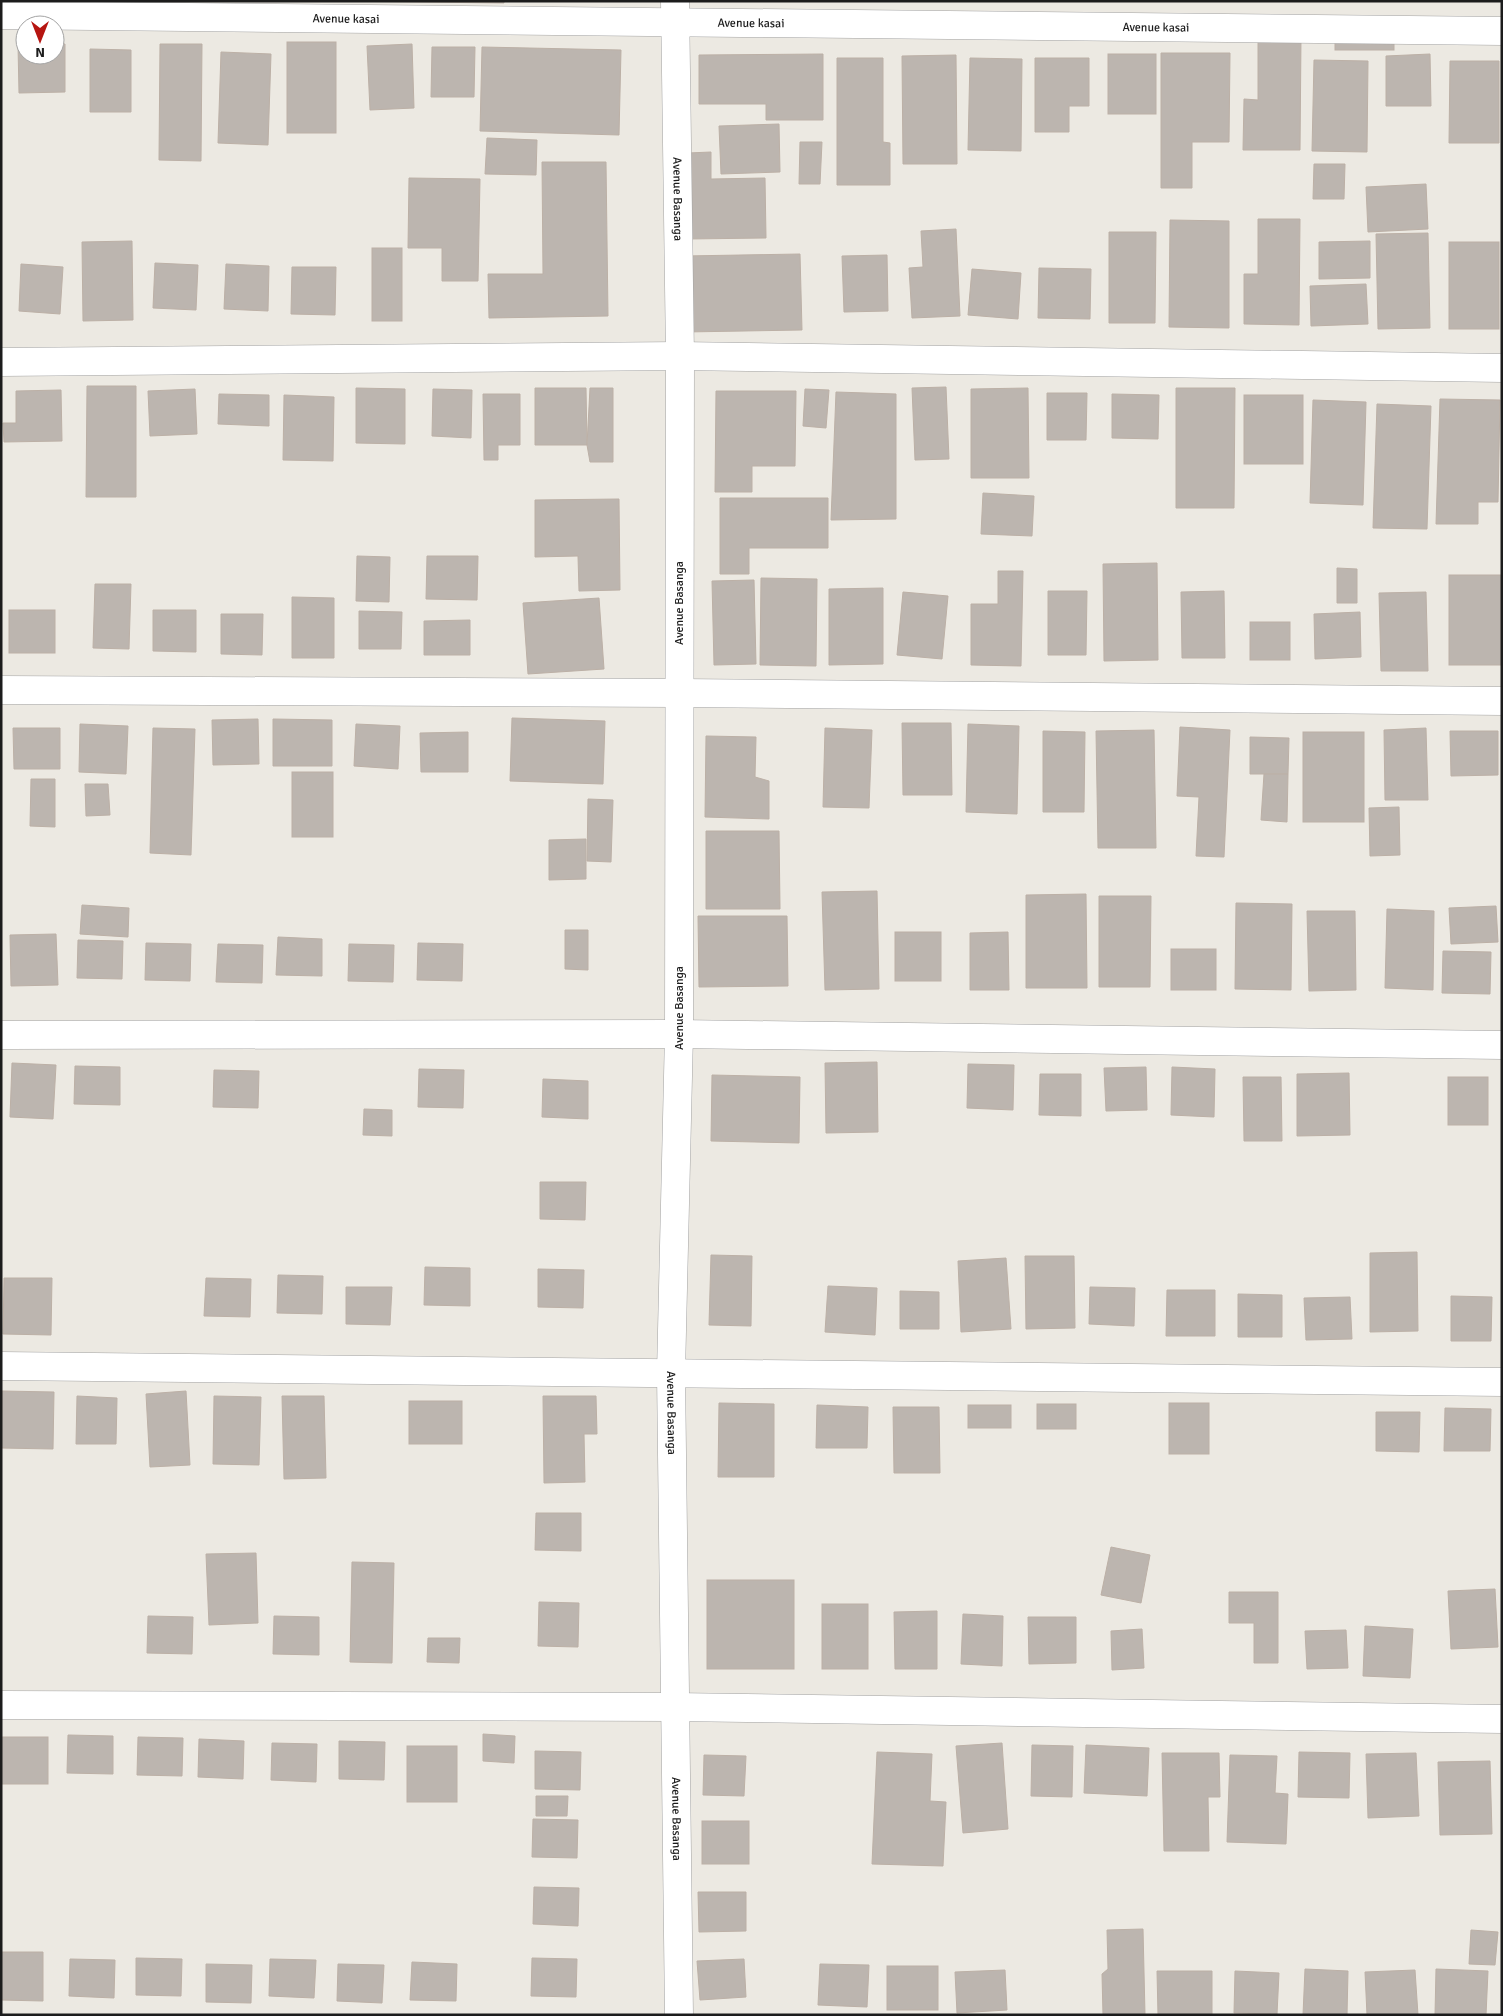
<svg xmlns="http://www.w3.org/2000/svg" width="1503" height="2016" viewBox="0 0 1503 2016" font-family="Signika,sans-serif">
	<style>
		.building { fill: #bcb5af; stroke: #bcb0a6 }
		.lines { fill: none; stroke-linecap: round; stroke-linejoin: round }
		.minor-casing { stroke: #a3a3a3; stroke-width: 29 }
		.minor { stroke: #fff; stroke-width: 28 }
		.labels { text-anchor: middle; stroke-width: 4.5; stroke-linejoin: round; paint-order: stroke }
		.street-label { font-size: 12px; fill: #1c1c1c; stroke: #fff }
	</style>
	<rect width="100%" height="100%" fill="#ece9e2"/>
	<g class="building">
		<path d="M331 1H504V3Z"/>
		<rect x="1335" y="35" width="59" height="15"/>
		<path d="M1258 36H1301L1300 150H1243L1244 99 1258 100Z"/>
		<rect x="287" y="42" width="49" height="91"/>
		<path d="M55 44H65V92L19 93 18 45H25V55H55Z"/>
		<path d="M160 44H202L201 161 159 160Z"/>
		<path d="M412 44 414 108 370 110 367 46Z"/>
		<path d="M432 47H475L474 97H431Z"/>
		<path d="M482 47 621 50 619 135 480 131Z"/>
		<path d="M90 49 131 50V112H90Z"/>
		<path d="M221 52 271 54 268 145 218 143Z"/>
		<path d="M1161 53H1230L1229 142H1192V188H1161Z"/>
		<path d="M823 54V120H766V104H699V55Z"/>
		<rect x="1108" y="54" width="48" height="60"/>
		<path d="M1430 54 1431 106H1386V56Z"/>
		<path d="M956 55 957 164H903L902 56Z"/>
		<path d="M837 58H883V142L890 143V185H837Z"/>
		<path d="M970 58 1022 59 1021 151 968 150Z"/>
		<path d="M1035 58H1089V106H1069V132H1035Z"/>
		<path d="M1314 60 1368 61 1367 152 1312 151Z"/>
		<path d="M1450 61H1499V143H1449Z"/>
		<path d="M779 124 780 172 721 174 719 126Z"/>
		<path d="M487 138 537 140 536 175 485 174Z"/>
		<path d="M800 142H822L820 184H799Z"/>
		<path d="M711 152V179L765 178 766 238 688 239V153Z"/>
		<path d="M542 162H606L608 316 489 318 488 274H543Z"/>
		<path d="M1314 164H1345L1344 199H1313Z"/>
		<path d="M409 178 480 179 478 281H442V248H408Z"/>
		<path d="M1426 184 1428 229 1368 232 1366 187Z"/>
		<path d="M1258 219H1300L1299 325 1244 324V274H1258Z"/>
		<path d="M1170 220 1229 221V328L1169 327Z"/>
		<path d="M956 229 960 316 912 318 909 268 923 267 921 231Z"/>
		<path d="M1109 232H1156L1155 323H1109Z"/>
		<path d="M1428 233 1430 328 1378 329 1376 234Z"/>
		<path d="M132 241 133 320 83 321 82 242Z"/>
		<path d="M1370 241V278L1319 279V242Z"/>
		<rect x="1449" y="242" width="50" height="87"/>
		<rect x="372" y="248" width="30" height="73"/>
		<path d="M800 254 802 330 685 332 684 256Z"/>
		<path d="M887 255 888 311 844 312 842 256Z"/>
		<path d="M155 263 198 265 196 310 153 308Z"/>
		<path d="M21 264 63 267 60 314 19 311Z"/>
		<path d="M226 264 269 266 268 311 224 309Z"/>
		<path d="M292 267H336L335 315 291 314Z"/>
		<path d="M1039 268 1091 269 1090 319 1038 318Z"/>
		<path d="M972 269 1021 273 1018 319 968 315Z"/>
		<path d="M1366 284 1368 324 1311 326 1310 286Z"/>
		<path d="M87 386H136V497H86Z"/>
		<path d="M946 387 949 459 915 460 912 388Z"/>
		<path d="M356 388 405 389V444L356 443Z"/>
		<path d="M535 388H586L587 445H535Z"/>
		<path d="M590 388H613V462H590L587 445Z"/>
		<path d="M1028 388 1029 478H971V389Z"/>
		<path d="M1176 388H1235L1234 508H1176Z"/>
		<path d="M195 389 197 434 150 436 148 391Z"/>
		<path d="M433 389 472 390 471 438 432 436Z"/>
		<path d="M805 389 829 390 826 428 803 426Z"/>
		<path d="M61 390 62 441 4 442 3 423H16V391Z"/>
		<path d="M716 391H796L795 466H752V492H715Z"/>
		<path d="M836 392 896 394V519L831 520Z"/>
		<path d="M1047 393H1087L1086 440H1047Z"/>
		<path d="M219 394 269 395V426L218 424Z"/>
		<path d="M483 394H520V445H498V460H484Z"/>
		<path d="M1112 394 1159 395 1158 439 1112 438Z"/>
		<path d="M284 395 334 397 333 461 283 460Z"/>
		<rect x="1244" y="395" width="59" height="69"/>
		<path d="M1440 399 1500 400 1498 502H1478V524H1436Z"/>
		<path d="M1313 400 1366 402 1363 505 1310 503Z"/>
		<path d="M1377 404 1431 406 1427 529 1373 528Z"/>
		<path d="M983 493 1034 496 1032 536 981 534Z"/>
		<path d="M720 498H828V548H749V574H720Z"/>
		<path d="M619 499 620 590 579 591 578 556 535 557V500Z"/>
		<path d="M357 556 390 557 389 602 356 601Z"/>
		<path d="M427 556H478L477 600 426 599Z"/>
		<path d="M1157 563 1158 660 1104 661 1103 564Z"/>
		<path d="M1337 568 1357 569V603H1337Z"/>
		<path d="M998 571H1023L1021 666 971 665V604H998Z"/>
		<rect x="1449" y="575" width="52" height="90"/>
		<path d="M761 578 817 579 816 666 760 665Z"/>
		<path d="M754 580 756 664 714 665 712 581Z"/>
		<path d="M95 584H131L129 649 93 648Z"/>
		<path d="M883 588V664L829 665V589Z"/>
		<path d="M1048 591H1087L1086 655H1048Z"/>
		<path d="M1224 591 1225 658H1182L1181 592Z"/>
		<path d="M903 592 948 596 942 659 897 655Z"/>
		<path d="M1426 592 1428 671H1381L1379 593Z"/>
		<path d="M292 597 334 598V658H292Z"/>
		<path d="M599 598 604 669 528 674 523 603Z"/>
		<rect x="9" y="610" width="46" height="43"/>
		<path d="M153 610H196V652L153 651Z"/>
		<path d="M359 611 402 612 401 649H359Z"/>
		<path d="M1360 612 1361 657 1315 659 1314 614Z"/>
		<path d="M221 614H263L262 655 221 654Z"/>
		<path d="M470 620V655H424V621Z"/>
		<rect x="1250" y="622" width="40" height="38"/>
		<path d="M512 718 605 721 603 784 510 781Z"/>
		<path d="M258 719 259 764 213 765 212 720Z"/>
		<path d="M273 719 332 720V766H273Z"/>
		<path d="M902 723H951L952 795H903Z"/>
		<path d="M80 724 128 726 126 774 79 772Z"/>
		<path d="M356 724 400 726 398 769 354 766Z"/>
		<path d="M968 724 1019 726 1017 814 966 812Z"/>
		<path d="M1180 727 1230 730 1224 857 1196 856 1199 797 1177 796Z"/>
		<path d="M13 728H60V769H14Z"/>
		<path d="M153 728 195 729 191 855 150 853Z"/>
		<path d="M825 728 872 730 869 808 823 807Z"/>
		<path d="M1426 728 1428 800H1385L1384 730Z"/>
		<path d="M1154 730 1156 848H1098L1096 731Z"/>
		<path d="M1043 731 1085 732 1084 812H1043Z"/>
		<path d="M1450 731H1498V775L1451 776Z"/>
		<path d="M468 732V772H421L420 733Z"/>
		<rect x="1303" y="732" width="61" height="90"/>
		<path d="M706 736 756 737 755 777 769 781V819L705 817Z"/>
		<path d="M1250 737 1289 738 1288 774H1250Z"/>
		<rect x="292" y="772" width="41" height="65"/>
		<path d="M1264 774H1288L1287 822 1261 820Z"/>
		<path d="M31 779H55V827L30 826Z"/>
		<path d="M85 784H108L110 815 86 816Z"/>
		<path d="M588 799 613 800 611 862 587 861Z"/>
		<path d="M1399 807 1400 855 1370 856 1369 808Z"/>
		<path d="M706 831H779L780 909H706Z"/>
		<path d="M586 839V879L549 880V840Z"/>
		<path d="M877 891 879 989 825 990 822 892Z"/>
		<path d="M1086 894 1087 988H1026V895Z"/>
		<path d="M1099 896H1151L1150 987H1099Z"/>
		<path d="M1236 903 1292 904 1291 990 1235 989Z"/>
		<path d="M82 905 129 908 128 937 80 934Z"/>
		<path d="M1496 906 1498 942 1451 944 1449 908Z"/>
		<path d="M1387 909 1434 911 1433 990 1385 988Z"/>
		<path d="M1307 911H1355L1356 990 1309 991Z"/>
		<path d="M698 916H787L788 986 699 987Z"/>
		<path d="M565 930H588V970L565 969Z"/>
		<rect x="895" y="932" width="46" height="49"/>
		<path d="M1008 932 1009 990H970V933Z"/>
		<path d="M56 934 58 985 11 986 10 935Z"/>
		<path d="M278 937 322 939V976L276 975Z"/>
		<path d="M78 940 123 941 122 979 77 978Z"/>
		<path d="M146 943 191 944 190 981 145 980Z"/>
		<path d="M418 943 463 944 462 981 417 980Z"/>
		<path d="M218 944 263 945 262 983 216 982Z"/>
		<path d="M349 944 394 945 393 982 348 981Z"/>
		<rect x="1171" y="949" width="45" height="41"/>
		<path d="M1443 951 1491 952 1490 994 1442 993Z"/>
		<path d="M877 1062 878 1132 826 1133 825 1063Z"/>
		<path d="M12 1063 56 1065 53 1119 10 1117Z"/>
		<path d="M968 1064 1014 1065 1013 1110 967 1108Z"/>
		<path d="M75 1066 120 1067V1105L74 1104Z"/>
		<path d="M1146 1067 1147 1110 1106 1111 1104 1068Z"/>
		<path d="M1172 1067 1215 1069 1214 1117 1171 1115Z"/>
		<path d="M419 1069 464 1070 463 1108 418 1107Z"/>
		<path d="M214 1070 259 1071 258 1108 213 1107Z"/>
		<path d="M1349 1073 1350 1135 1297 1136V1074Z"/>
		<path d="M1040 1074H1081V1116L1039 1115Z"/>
		<path d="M712 1075 800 1077 799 1143 711 1141Z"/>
		<path d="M1243 1077H1281L1282 1141H1244Z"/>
		<rect x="1448" y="1077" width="40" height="48"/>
		<path d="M543 1079 588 1081V1119L542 1117Z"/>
		<path d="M364 1109 392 1110V1136L363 1135Z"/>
		<path d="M540 1182H586L585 1220 540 1219Z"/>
		<path d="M1417 1252 1418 1331 1370 1332V1253Z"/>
		<path d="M711 1255 752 1256 751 1326 709 1325Z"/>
		<path d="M1025 1256H1074L1075 1328 1026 1329Z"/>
		<path d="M1006 1258 1011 1329 961 1332 958 1261Z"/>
		<path d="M425 1267 470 1268V1306L424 1305Z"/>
		<path d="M538 1269 584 1270 583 1308 538 1307Z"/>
		<path d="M278 1275 323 1276 322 1314 277 1313Z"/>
		<path d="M4 1278H52L51 1335 3 1334Z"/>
		<path d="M206 1278 251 1279 250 1317 204 1316Z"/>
		<path d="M828 1286 877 1288 875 1335 825 1332Z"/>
		<path d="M346 1287H392L390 1325 346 1324Z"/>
		<path d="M1090 1287 1135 1288 1134 1326 1089 1324Z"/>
		<path d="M1167 1290H1215V1336H1166Z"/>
		<path d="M900 1291 939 1292V1329H900Z"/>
		<path d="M1238 1294 1282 1295V1337H1238Z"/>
		<path d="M1451 1296 1492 1297 1491 1341H1451Z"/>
		<path d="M1350 1297 1352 1339 1306 1340 1304 1298Z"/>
		<path d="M2 1391 54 1392 53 1449 1 1448Z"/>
		<path d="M186 1391 190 1465 150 1467 146 1394Z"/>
		<path d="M77 1396 117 1398 116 1444H76Z"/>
		<path d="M214 1396 261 1397 259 1465 213 1464Z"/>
		<path d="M282 1396H324L326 1478 284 1479Z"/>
		<path d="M543 1396H596L597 1434H584L585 1482 544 1483Z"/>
		<rect x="409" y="1401" width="53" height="43"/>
		<path d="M719 1403 774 1404V1477H718Z"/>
		<rect x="1169" y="1403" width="40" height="51"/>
		<rect x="1037" y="1404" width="39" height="25"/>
		<path d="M817 1405 868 1407 867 1448H816Z"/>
		<rect x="968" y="1405" width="43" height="23"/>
		<path d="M893 1407H939L940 1473H894Z"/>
		<path d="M1445 1408 1491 1409 1490 1451H1444Z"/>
		<path d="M1376 1412H1420L1419 1452 1376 1451Z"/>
		<path d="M536 1513H581V1551L535 1550Z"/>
		<path d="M1111 1547 1150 1555 1141 1603 1101 1595Z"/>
		<path d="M256 1553 258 1623 209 1625 206 1554Z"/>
		<path d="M352 1562 394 1563 392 1663 350 1662Z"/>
		<rect x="707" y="1580" width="87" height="89"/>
		<path d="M1495 1589 1498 1647 1451 1649 1448 1591Z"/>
		<path d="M1229 1592H1278V1663H1254V1623H1229Z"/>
		<path d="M539 1602 579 1603 578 1647 538 1646Z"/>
		<rect x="822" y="1604" width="46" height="65"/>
		<path d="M937 1611V1669H895L894 1612Z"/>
		<path d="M963 1614 1003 1616 1002 1666 961 1664Z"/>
		<path d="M148 1616 193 1617 192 1654 147 1653Z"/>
		<path d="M274 1616 319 1617V1655L273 1654Z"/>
		<path d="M1028 1617H1076V1663L1029 1664Z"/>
		<path d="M1365 1626 1413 1629 1410 1678 1363 1676Z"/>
		<path d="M1142 1629 1144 1668 1112 1670 1111 1631Z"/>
		<path d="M1346 1630 1348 1668 1307 1669 1305 1631Z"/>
		<path d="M428 1638H460L459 1663 427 1662Z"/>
		<path d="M483 1734 515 1736 514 1763 483 1761Z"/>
		<path d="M68 1735 113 1736V1774L67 1773Z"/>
		<rect x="1" y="1737" width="47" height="47"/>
		<path d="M138 1737 183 1738 182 1776 137 1775Z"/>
		<path d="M199 1739 244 1741 243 1779 198 1777Z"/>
		<path d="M339 1741 385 1742 384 1780 339 1779Z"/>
		<path d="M272 1743 317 1744 316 1782 271 1780Z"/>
		<path d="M1002 1743 1008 1829 963 1833 956 1746Z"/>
		<path d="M1032 1745 1073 1746 1072 1797 1031 1796Z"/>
		<path d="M1086 1745 1149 1748 1147 1796 1084 1793Z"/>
		<rect x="407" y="1746" width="50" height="56"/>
		<path d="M535 1751 581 1752 580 1790 535 1789Z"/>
		<path d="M877 1752 932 1754 930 1801 946 1802 943 1866 872 1864Z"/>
		<path d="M1299 1752 1350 1753 1349 1798 1298 1797Z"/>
		<path d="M1162 1753H1219L1220 1797H1208L1209 1851H1164Z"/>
		<path d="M1416 1753 1419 1816 1368 1818 1366 1754Z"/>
		<path d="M704 1755 746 1756 744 1796 703 1795Z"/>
		<path d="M1230 1755 1277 1756 1275 1793 1288 1794 1286 1844 1227 1842Z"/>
		<path d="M1490 1761 1492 1834 1440 1835 1438 1762Z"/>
		<path d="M536 1796H568L567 1816H536Z"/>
		<path d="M533 1819 578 1820 577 1858 532 1857Z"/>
		<rect x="702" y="1821" width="47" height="43"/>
		<path d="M534 1887 579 1888 578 1926 533 1924Z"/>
		<path d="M698 1892H746V1931L699 1932Z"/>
		<path d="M1143 1929 1145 2015H1103L1102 1974 1108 1969 1107 1930Z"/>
		<path d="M1471 1930 1498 1932 1495 1965 1469 1964Z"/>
		<path d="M1 1952H43V2001L1 2000Z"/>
		<path d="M136 1958 182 1959 181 1996 136 1995Z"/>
		<path d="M532 1958 577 1959 576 1997 531 1996Z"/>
		<path d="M70 1959 115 1960 114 1998 69 1996Z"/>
		<path d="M270 1959 316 1960 314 1998 269 1996Z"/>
		<path d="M744 1959 746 1997 700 2000 697 1961Z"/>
		<path d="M412 1962 457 1964 456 2001 410 2000Z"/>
		<path d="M206 1964 252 1965 251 2003 206 2002Z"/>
		<path d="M338 1964 384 1965 382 2003 337 2001Z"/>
		<path d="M820 1964 869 1965 867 2007 818 2005Z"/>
		<rect x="887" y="1966" width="51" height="44"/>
		<path d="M1305 1969 1348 1971 1347 2015H1303Z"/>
		<path d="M1436 1969 1488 1971 1486 2015H1435Z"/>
		<path d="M1005 1970 1007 2010 957 2013 955 1972Z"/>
		<path d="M1415 1970 1418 2015H1367L1365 1972Z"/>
		<path d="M1157 1971H1212V2015H1158Z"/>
		<path d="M1235 1971 1279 1973 1277 2014 1234 2013Z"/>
	</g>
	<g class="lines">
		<g class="minor-casing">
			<g id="minor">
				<path id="s1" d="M675 1 680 356 679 1034 671 1373 679 2015"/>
				<path id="s2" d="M1 15 1502 31"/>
				<path d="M1 362 680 356 1502 368"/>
				<path d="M1 690 679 693 1502 701"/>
				<path d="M1 1035 679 1034 1502 1045"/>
				<path d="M1 1366 1502 1382"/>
				<path d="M1 1705 674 1707 1502 1719"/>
			</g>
		</g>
		<use href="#minor" class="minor"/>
	</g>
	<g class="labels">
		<g class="street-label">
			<text dy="4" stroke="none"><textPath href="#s2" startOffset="345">Avenue kasai</textPath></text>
			<text dy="4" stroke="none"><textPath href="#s2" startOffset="750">Avenue kasai</textPath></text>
			<text dy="4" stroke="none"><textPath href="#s2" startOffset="1155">Avenue kasai</textPath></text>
			<text dy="4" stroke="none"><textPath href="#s1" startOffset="198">Avenue Basanga</textPath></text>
			<text transform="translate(679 603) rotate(-90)" y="4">Avenue Basanga</text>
			<text transform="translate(679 1008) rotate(-90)" y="4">Avenue Basanga</text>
			<text dy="4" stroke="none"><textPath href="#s1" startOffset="1412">Avenue Basanga</textPath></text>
			<text dy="4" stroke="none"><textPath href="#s1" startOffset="1818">Avenue Basanga</textPath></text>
		</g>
	</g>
	<rect width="1503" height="2016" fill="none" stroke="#1c1c1c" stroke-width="5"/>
	<g transform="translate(40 40) rotate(180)"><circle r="24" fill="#ffffff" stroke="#a4a4a4"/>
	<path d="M0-4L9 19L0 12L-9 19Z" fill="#b61511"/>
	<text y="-8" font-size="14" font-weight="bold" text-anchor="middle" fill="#1c1c1c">N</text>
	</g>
</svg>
